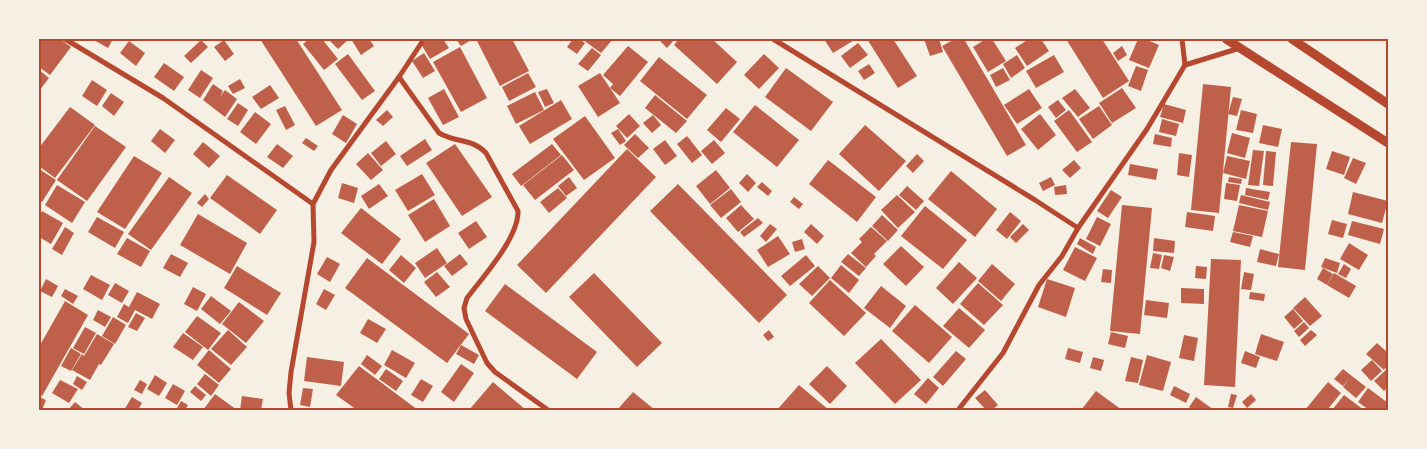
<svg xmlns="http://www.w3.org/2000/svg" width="1427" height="449" viewBox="0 0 1427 449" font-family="Barlow,sans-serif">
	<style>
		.building { fill: #bf614a }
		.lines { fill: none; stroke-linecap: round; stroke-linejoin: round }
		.minor { stroke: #b5482f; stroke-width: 5 }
		.tertiary { stroke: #b5482f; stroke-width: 9 }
		.neatline { fill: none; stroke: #b5482f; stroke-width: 2 }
	</style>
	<rect width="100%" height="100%" fill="#f6efe4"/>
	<g class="building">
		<path d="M39 39H60L71 47 50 75 39 67Z"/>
		<path d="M92 39H113L108 48Z"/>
		<path d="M260 39H296L342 110 316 126Z"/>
		<path d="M309 39H322L338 59 324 70 303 44Z"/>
		<path d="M328 39H349L338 49Z"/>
		<path d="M351 39H369L374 46 361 55Z"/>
		<path d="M430 39H443L449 48 430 59 421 44Z"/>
		<path d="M456 39H473L461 46Z"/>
		<path d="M476 39H512L529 71 500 86Z"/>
		<path d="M573 39H579L585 43 577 54 567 47Z"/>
		<path d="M582 39H613L601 53Z"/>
		<path d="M661 39H675L667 48 659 40Z"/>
		<path d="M679 39H712L737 62 717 84 674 45Z"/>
		<path d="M824 39H856L833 53Z"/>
		<path d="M867 39H893L917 76 898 88Z"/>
		<path d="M924 39H939L943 52 930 56Z"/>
		<path d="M955 39H964L1026 145 1007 156 942 46Z"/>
		<path d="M986 39H992L1006 61 988 72 973 47Z"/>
		<path d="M1029 39H1041L1049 51 1027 66 1015 48Z"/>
		<path d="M1066 39H1102L1129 81 1103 98Z"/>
		<path d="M1138 39H1145L1159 45 1149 68 1129 60Z"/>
		<path d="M201 40 208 47 191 63 184 56Z"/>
		<path d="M224 40 234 54 225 61 214 47Z"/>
		<path d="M129 41 145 53 136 66 120 53Z"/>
		<path d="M858 43 868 55 850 68 841 56Z"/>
		<path d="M628 46 648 62 620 96 610 88 613 84 603 75Z"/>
		<path d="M1122 46 1127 55 1118 61 1113 53Z"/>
		<path d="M460 47 487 98 461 112 433 62Z"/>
		<path d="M592 48 601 55 588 71 578 64Z"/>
		<path d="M424 53 435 71 423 78 412 61Z"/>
		<path d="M348 54 375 91 362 100 335 64Z"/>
		<path d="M764 54 779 68 759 89 744 75Z"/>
		<path d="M1017 55 1025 68 1011 78 1003 64Z"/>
		<path d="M1054 55 1064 72 1036 88 1026 71Z"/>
		<path d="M659 57 707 95 687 119 640 81Z"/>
		<path d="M164 63 184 77 174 91 154 77Z"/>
		<path d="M869 64 875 73 864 80 858 71Z"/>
		<path d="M1136 66 1148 70 1141 91 1128 86Z"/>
		<path d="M786 68 833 102 811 131 765 97Z"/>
		<path d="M1003 68 1010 80 996 87 990 75Z"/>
		<path d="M39 70 49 78 39 91Z"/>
		<path d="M201 70 213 78 200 98 188 90Z"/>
		<path d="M528 73 536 87 509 101 502 87Z"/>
		<path d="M600 73 620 103 598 117 578 86Z"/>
		<path d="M240 79 245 88 233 94 228 86Z"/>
		<path d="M92 80 107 90 97 106 82 96Z"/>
		<path d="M213 84 223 91 220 97 225 90 237 99 225 117 203 100Z"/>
		<path d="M1203 84 1231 87 1219 213 1191 210Z"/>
		<path d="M270 85 279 98 261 109 252 97Z"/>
		<path d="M1122 88 1136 108 1112 123 1099 103Z"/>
		<path d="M444 89 459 117 443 125 428 98Z"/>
		<path d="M547 89 554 103 545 107 538 92Z"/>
		<path d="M1029 89 1042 108 1017 124 1004 105Z"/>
		<path d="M1075 89 1090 108 1078 117 1062 98Z"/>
		<path d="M535 92 544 110 516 124 507 106Z"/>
		<path d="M111 93 124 102 114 116 102 106Z"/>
		<path d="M655 95 687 121 676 133 645 108Z"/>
		<path d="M1233 97 1242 99 1237 116 1228 114Z"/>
		<path d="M561 100 572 119 530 144 519 126Z"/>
		<path d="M1058 100 1066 110 1056 118 1048 107Z"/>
		<path d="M238 103 248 110 238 126 227 119Z"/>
		<path d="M1164 104 1186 110 1183 123 1160 117Z"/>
		<path d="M755 105 799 140 777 167 733 132Z"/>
		<path d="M285 106 295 125 286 130 276 110Z"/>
		<path d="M1099 106 1112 125 1093 139 1079 119Z"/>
		<path d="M70 107 95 125 55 178 39 166V148Z"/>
		<path d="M726 108 740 119 721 142 707 130Z"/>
		<path d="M387 110 393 117 383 126 376 120Z"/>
		<path d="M1069 110 1092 142 1077 152 1054 121Z"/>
		<path d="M1241 110 1257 114 1253 133 1236 130Z"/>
		<path d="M255 112 271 124 256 144 240 132Z"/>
		<path d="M629 114 640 126 627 138 616 126Z"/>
		<path d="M1040 114 1056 135 1038 150 1021 129Z"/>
		<path d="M343 115 357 124 346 143 332 134Z"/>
		<path d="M653 115 661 125 652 133 643 123Z"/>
		<path d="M585 116 615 158 584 180 553 139Z"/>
		<path d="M1162 119 1179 124 1176 136 1159 132Z"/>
		<path d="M865 125 906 161 879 191 839 154Z"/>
		<path d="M1263 125 1282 129 1278 147 1259 143Z"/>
		<path d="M95 126 126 147 87 201 57 180Z"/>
		<path d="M160 129 175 140 165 153 151 141Z"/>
		<path d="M618 129 626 141 620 145 611 133Z"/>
		<path d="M1232 133 1250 138 1245 158 1227 153Z"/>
		<path d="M635 134 649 148 638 158 624 145Z"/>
		<path d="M1155 134 1172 138 1171 147 1153 144Z"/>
		<path d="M687 136 702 155 692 163 677 144Z"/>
		<path d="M306 138 318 146 314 151 302 143Z"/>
		<path d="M425 139 432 150 407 166 400 156Z"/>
		<path d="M665 140 677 156 665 165 653 149Z"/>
		<path d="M714 140 725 153 712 164 701 151Z"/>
		<path d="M386 141 396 154 381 166 371 153Z"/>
		<path d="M203 142 220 156 209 168 193 154Z"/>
		<path d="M1291 142 1317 144 1305 270 1278 267Z"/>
		<path d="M277 144 293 156 283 168 267 157Z"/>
		<path d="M455 144 492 197 462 216 426 163Z"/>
		<path d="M552 144 561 155 521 186 512 174Z"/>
		<path d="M627 149 656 177 546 293 517 265Z"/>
		<path d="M1253 150 1264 151 1259 186 1248 185Z"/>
		<path d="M1266 151 1276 152 1273 186 1263 185Z"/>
		<path d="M1332 151 1350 157 1344 175 1326 169Z"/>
		<path d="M368 153 383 170 371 180 356 164Z"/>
		<path d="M1179 153 1192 155 1189 177 1177 175Z"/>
		<path d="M917 154 924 161 913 173 906 166Z"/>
		<path d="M562 155 574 170 535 200 523 185Z"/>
		<path d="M134 156 162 173 125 229 97 212Z"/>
		<path d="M1227 156 1250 161 1246 179 1223 173Z"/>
		<path d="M1353 158 1366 163 1356 184 1344 178Z"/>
		<path d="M828 160 876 197 857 222 809 184Z"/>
		<path d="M1074 160 1081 168 1070 178 1062 170Z"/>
		<path d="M1130 164 1158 169 1156 180 1128 175Z"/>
		<path d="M39 169 56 180 42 202 39 200Z"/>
		<path d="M716 170 730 188 710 204 696 186Z"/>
		<path d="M951 171 997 209 975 237 928 199Z"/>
		<path d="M422 174 435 195 408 211 395 190Z"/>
		<path d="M747 174 756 183 748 192 739 183Z"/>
		<path d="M227 175 277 210 260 234 210 198Z"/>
		<path d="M169 177 192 193 151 250 128 234Z"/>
		<path d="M569 177 577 188 566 196 558 186Z"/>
		<path d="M1051 177 1055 185 1043 191 1039 183Z"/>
		<path d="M1229 177 1242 179 1241 184 1228 182Z"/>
		<path d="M762 182 772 191 768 196 757 187Z"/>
		<path d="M342 183 358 188 354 203 338 198Z"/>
		<path d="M1226 183 1240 185 1237 201 1224 199Z"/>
		<path d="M379 184 388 196 369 209 361 196Z"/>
		<path d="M678 184 787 295 759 323 650 211Z"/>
		<path d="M57 185 85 202 72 223 45 205Z"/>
		<path d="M1066 185 1067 194 1055 195 1054 187Z"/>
		<path d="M907 186 924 201 916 210 899 195Z"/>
		<path d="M558 188 567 198 549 213 540 202Z"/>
		<path d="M1246 188 1270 192 1268 200 1245 195Z"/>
		<path d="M731 189 741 202 721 218 710 205Z"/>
		<path d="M1111 190 1122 197 1108 218 1097 211Z"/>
		<path d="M1353 192 1388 201 1382 223 1348 214Z"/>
		<path d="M205 194 209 199 202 207 197 203Z"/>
		<path d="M897 195 915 212 898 228 881 210Z"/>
		<path d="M1241 195 1270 202 1268 210 1239 203Z"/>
		<path d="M794 197 803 204 799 209 790 202Z"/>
		<path d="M434 199 450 226 425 242 408 215Z"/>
		<path d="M741 205 754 219 738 232 726 218Z"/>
		<path d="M1122 205 1152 208 1140 334 1110 331Z"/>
		<path d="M1239 205 1268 211 1262 237 1233 231Z"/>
		<path d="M925 206 967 240 943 269 901 236Z"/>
		<path d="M361 208 401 239 382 264 341 233Z"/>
		<path d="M42 211 63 223 51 244 39 237V218Z"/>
		<path d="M1010 212 1021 221 1007 239 996 230Z"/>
		<path d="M1187 212 1215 216 1213 231 1185 227Z"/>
		<path d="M198 214 247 243 230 274 180 245Z"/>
		<path d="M882 215 898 230 888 241 872 226Z"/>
		<path d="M97 217 124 232 115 248 88 232Z"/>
		<path d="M1097 217 1111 224 1100 246 1086 239Z"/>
		<path d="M758 218 763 223 744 237 740 232Z"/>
		<path d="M1332 220 1347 224 1343 238 1328 234Z"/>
		<path d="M476 221 487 237 469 249 458 233Z"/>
		<path d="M1352 221 1384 229 1380 244 1348 235Z"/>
		<path d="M770 224 777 229 766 242 760 236Z"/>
		<path d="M811 224 824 236 817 244 804 232Z"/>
		<path d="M1023 224 1029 230 1016 243 1010 237Z"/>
		<path d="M65 227 74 233 62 255 52 249Z"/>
		<path d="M871 227 887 241 874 254 876 256 866 267 851 253 862 242 859 239Z"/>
		<path d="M1233 232 1253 236 1250 247 1230 242Z"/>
		<path d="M778 236 790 254 768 267 757 250Z"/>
		<path d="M127 238 150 251 141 267 117 254Z"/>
		<path d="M1080 238 1096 247 1093 254 1077 244Z"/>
		<path d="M1154 238 1175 241 1174 253 1153 251Z"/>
		<path d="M802 239 805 249 795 252 792 242Z"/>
		<path d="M1349 243 1368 255 1359 270 1340 259Z"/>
		<path d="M901 246 924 267 906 286 883 264Z"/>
		<path d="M1075 247 1097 258 1085 281 1063 270Z"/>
		<path d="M437 248 447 263 425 278 415 263Z"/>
		<path d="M1260 249 1279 254 1276 266 1257 262Z"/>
		<path d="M1153 253 1162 255 1159 269 1150 268Z"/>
		<path d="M171 254 188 263 180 277 163 268Z"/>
		<path d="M460 254 468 264 452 276 444 266Z"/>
		<path d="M848 254 866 268 859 276 841 262Z"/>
		<path d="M401 255 416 268 404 283 389 270Z"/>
		<path d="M806 255 815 266 790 286 781 276Z"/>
		<path d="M1164 255 1174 257 1170 271 1161 268Z"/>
		<path d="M327 257 340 264 330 282 317 274Z"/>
		<path d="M367 258 469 334 447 363 345 288Z"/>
		<path d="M1325 258 1340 263 1337 273 1321 267Z"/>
		<path d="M1211 259 1241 260 1235 387 1204 385Z"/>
		<path d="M959 262 977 278 953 304 936 288Z"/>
		<path d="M992 264 1015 284 1001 301 978 281Z"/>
		<path d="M1344 264 1351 269 1346 278 1338 274Z"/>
		<path d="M841 265 859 280 849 293 831 278Z"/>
		<path d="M237 266 281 293 267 315 224 288Z"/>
		<path d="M818 266 830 278 812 296 799 284Z"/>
		<path d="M1196 266 1207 267 1206 279 1195 278Z"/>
		<path d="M1323 268 1333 274 1327 285 1317 279Z"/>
		<path d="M1103 269 1112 270 1111 283 1101 282Z"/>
		<path d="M437 272 450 287 436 297 424 282Z"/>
		<path d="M1244 272 1254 274 1251 290 1241 289Z"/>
		<path d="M594 273 662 343 637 367 569 297Z"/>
		<path d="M1334 273 1356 286 1349 298 1327 285Z"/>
		<path d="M91 275 110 285 102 300 83 289Z"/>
		<path d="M46 279 58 286 52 297 40 291Z"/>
		<path d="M1047 279 1075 288 1066 317 1038 307Z"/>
		<path d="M830 280 866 313 844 336 809 303Z"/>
		<path d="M115 283 129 291 122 303 108 295Z"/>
		<path d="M978 283 1003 305 984 325 960 304Z"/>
		<path d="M505 284 597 352 577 379 485 311Z"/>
		<path d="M881 286 906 306 890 328 864 308Z"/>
		<path d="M193 287 206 294 197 311 184 304Z"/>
		<path d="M1181 288 1204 289V304L1181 303Z"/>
		<path d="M65 289 78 296 73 304 61 296Z"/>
		<path d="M324 289 335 295 326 310 316 304Z"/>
		<path d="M137 292 160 304 152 319 135 310 128 323 117 317 124 304 129 307Z"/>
		<path d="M1250 292 1265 294 1264 301 1249 299Z"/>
		<path d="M211 296 231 311 220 324 201 309Z"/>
		<path d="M1305 297 1322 316 1310 326 1293 308Z"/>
		<path d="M1146 300 1169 303 1167 318 1144 315Z"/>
		<path d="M65 301 88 315 42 396 39 394V347Z"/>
		<path d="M239 302 264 321 246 343 222 324Z"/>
		<path d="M915 305 952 337 929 363 892 331Z"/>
		<path d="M959 308 985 330 969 348 943 326Z"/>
		<path d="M1293 309 1303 321 1294 329 1284 317Z"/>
		<path d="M98 310 111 317 105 327 93 320Z"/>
		<path d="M136 313 145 318 137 331 128 327Z"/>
		<path d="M197 316 221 333 208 350 185 332Z"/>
		<path d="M113 317 126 325 115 344 102 336Z"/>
		<path d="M368 319 386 329 377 343 360 333Z"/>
		<path d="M1304 322 1309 328 1299 337 1294 331Z"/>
		<path d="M85 327 96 333 84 354 73 348Z"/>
		<path d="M228 330 247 347 231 365 211 349Z"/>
		<path d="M769 330 774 337 768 341 763 335Z"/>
		<path d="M1311 330 1317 335 1305 346 1300 340Z"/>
		<path d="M1111 332 1128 336 1125 348 1108 344Z"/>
		<path d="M183 333 203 347 193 360 173 347Z"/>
		<path d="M97 334 114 344 101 365 99 364 90 380 72 370 82 354 84 356Z"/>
		<path d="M1261 334 1284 342 1277 361 1255 354Z"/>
		<path d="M1184 335 1198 338 1194 361 1179 358Z"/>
		<path d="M881 339 921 380 895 404 855 363Z"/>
		<path d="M1377 343 1388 353V365L1384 370 1366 354Z"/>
		<path d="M461 345 479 355 474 364 456 354Z"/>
		<path d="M71 348 81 354 71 371 61 366Z"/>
		<path d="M1068 348 1083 352 1080 363 1065 359Z"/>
		<path d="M209 350 231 369 219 383 197 365Z"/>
		<path d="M392 350 415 363 406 378 384 365Z"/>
		<path d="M956 351 966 359 943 386 933 377Z"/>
		<path d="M1245 351 1260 357 1256 368 1241 363Z"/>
		<path d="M367 355 382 366 375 375 361 364Z"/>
		<path d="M1147 355 1171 362 1163 391 1139 385Z"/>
		<path d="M307 357 344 362 341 386 304 381Z"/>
		<path d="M1093 357 1104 360 1101 371 1090 368Z"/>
		<path d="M1131 357 1143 360 1138 383 1125 381Z"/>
		<path d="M1372 360 1382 371 1371 381 1361 370Z"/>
		<path d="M461 364 474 373 454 402 441 392Z"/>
		<path d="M359 366 418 410H357L336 395Z"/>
		<path d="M827 366 847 386 830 404 809 384Z"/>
		<path d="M1388 368V387L1384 391 1374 381Z"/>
		<path d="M386 369 403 381 396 391 379 379Z"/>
		<path d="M1343 369 1366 387 1356 398 1343 387 1349 379 1343 386 1334 379Z"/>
		<path d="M205 374 219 385 211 396 197 384Z"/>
		<path d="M155 375 167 383 159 396 147 389Z"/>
		<path d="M77 376 87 382 82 390 73 384Z"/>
		<path d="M928 378 939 388 926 404 914 394Z"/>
		<path d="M421 379 433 386 423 402 411 395Z"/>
		<path d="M60 380 78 389 69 403 52 393Z"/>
		<path d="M140 380 147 384 142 394 134 390Z"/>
		<path d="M493 382 526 410H469Z"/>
		<path d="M1328 382 1341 393 1327 410H1305Z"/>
		<path d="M173 384 185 391 177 405 165 398Z"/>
		<path d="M799 385 829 410H777Z"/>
		<path d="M195 386 206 395 201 401 190 392Z"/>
		<path d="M1174 386 1190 394 1186 403 1170 395Z"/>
		<path d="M303 388 313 389 310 407 300 405Z"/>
		<path d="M1368 388 1388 403V407L1386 410H1369L1358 402Z"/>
		<path d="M985 390 998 405 992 410H986L975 398Z"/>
		<path d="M1096 391 1122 410H1081Z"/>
		<path d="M633 392 655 410H617Z"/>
		<path d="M215 394 237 410H203Z"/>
		<path d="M1231 394 1237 395 1233 408 1228 407Z"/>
		<path d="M1251 394 1256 400 1247 408 1242 402Z"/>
		<path d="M1344 395 1364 410H1332Z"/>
		<path d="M242 396 263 399 261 410H240Z"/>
		<path d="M39 397 46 400 42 410H39Z"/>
		<path d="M132 397 142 403 138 410H124Z"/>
		<path d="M1196 397 1214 410H1193L1189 407Z"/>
		<path d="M181 401 188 405 185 410H176Z"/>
		<path d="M75 402 85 410H68Z"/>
	</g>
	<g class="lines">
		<g class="minor">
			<path d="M65 39 163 98 313 204"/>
			<path d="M773 39 1035 200 1078 228"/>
			<path d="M1185 65 1240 48"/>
			<path d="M399 77 439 133C456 143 472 138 486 153L518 211C519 237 483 277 467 298L464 308 466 319 487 363 495 372 548 410"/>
			<path d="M291 410 289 393 291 372 314 242 313 204 331 170 399 77 424 39"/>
			<path d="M958 410 1003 353 1039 285 1062 256 1078 228 1147 129 1185 65 1182 39"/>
		</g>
		<g class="tertiary">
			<path d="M1226 39 1388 143"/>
			<path d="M1292 39 1388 104"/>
		</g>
	</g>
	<rect width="1427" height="449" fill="none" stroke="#f6efe4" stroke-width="80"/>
	<rect x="40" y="40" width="1347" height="369" class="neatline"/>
</svg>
